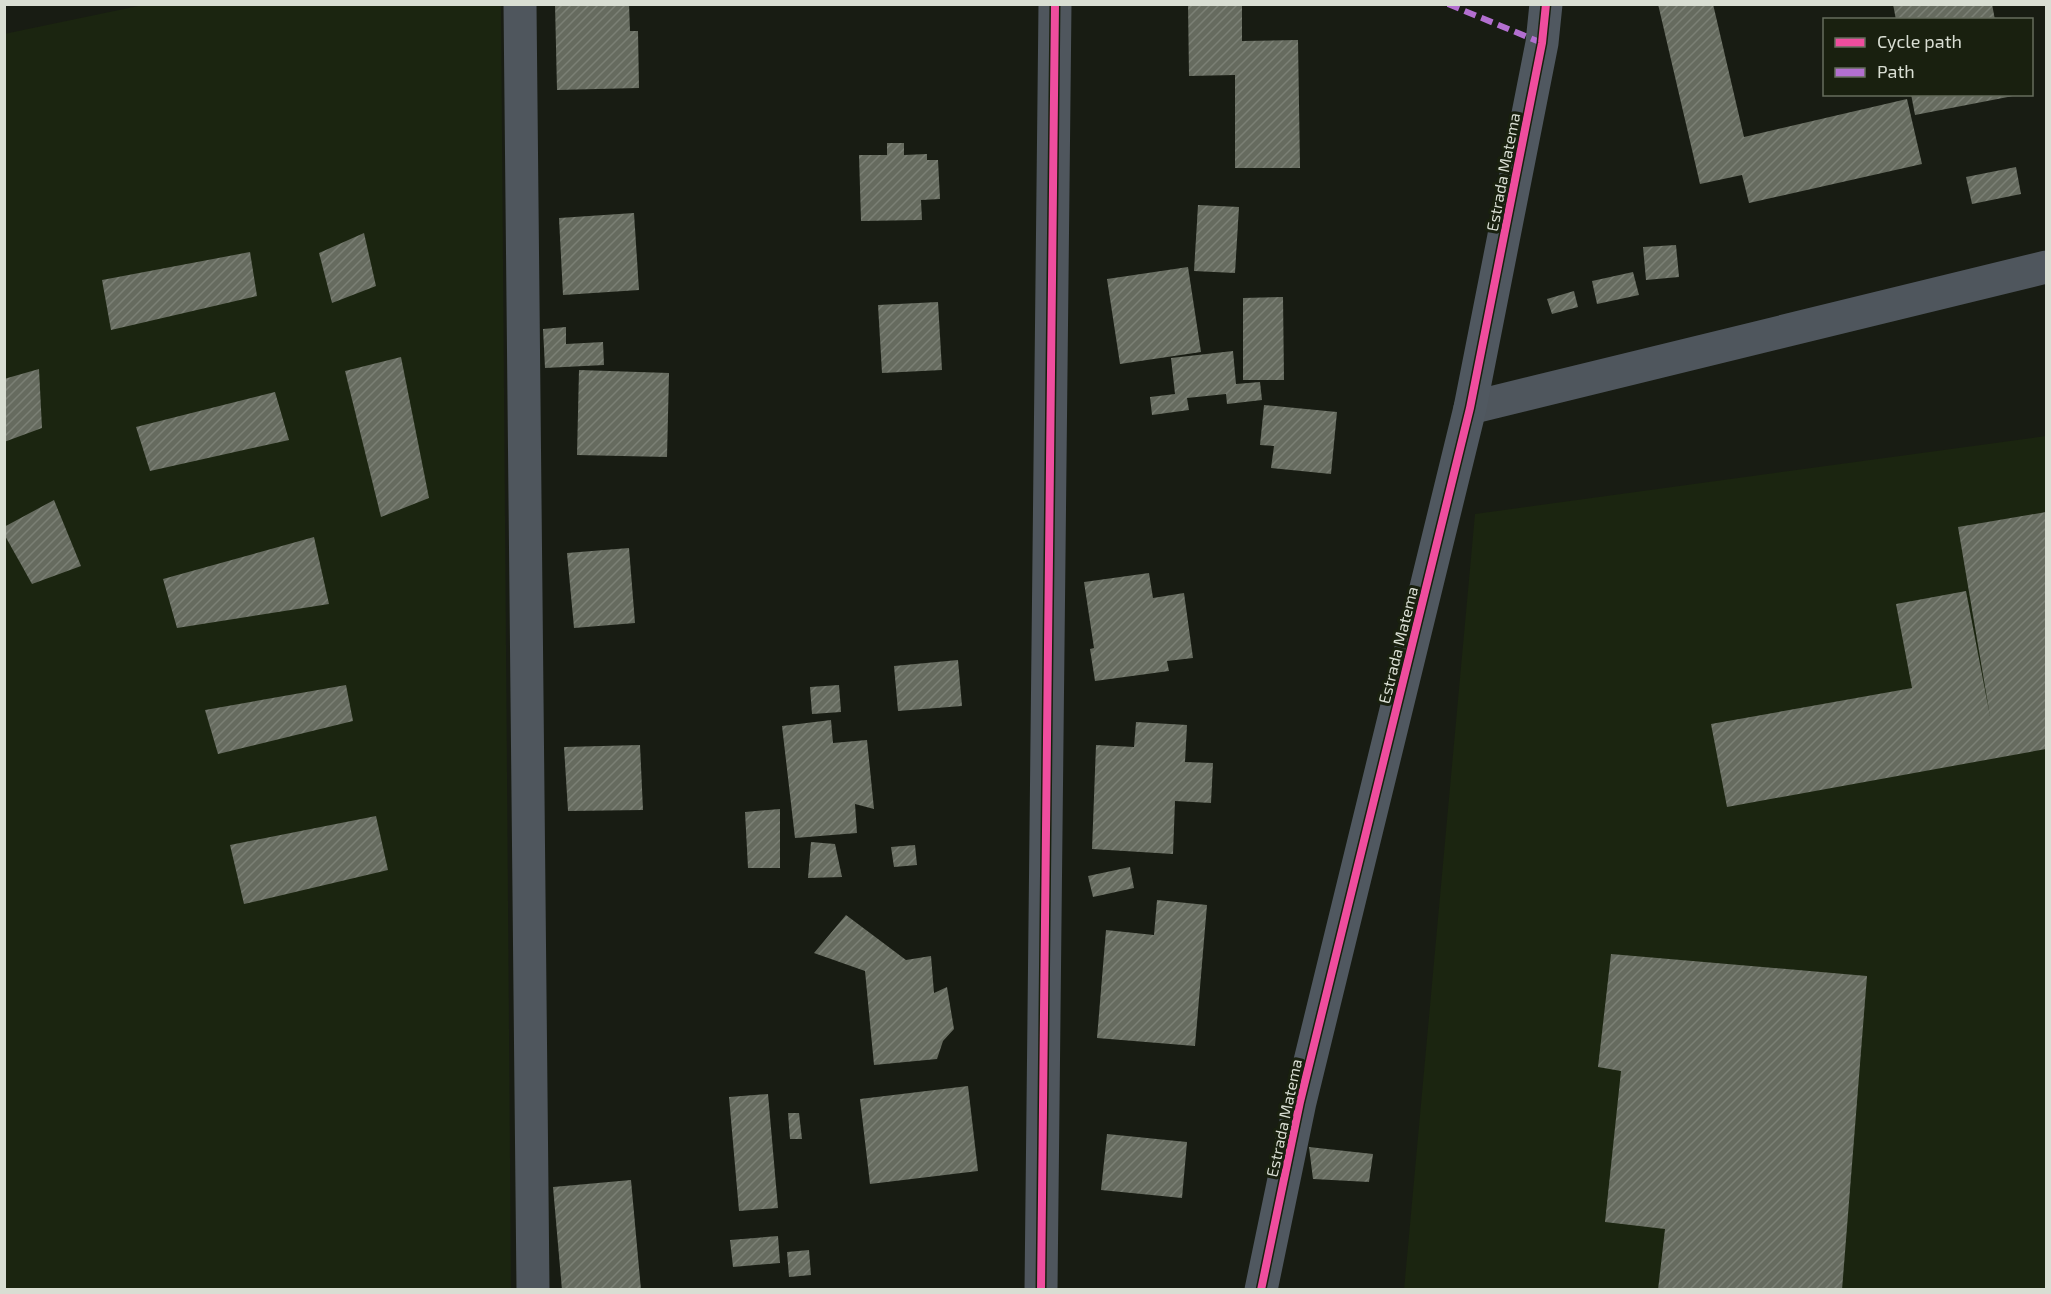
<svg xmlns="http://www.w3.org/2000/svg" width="2051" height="1294" viewBox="0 0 2051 1294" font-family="'Exo 2',sans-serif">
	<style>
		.built { fill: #1b2510 }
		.building { fill: url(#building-hatch) }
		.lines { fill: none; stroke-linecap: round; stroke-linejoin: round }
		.street { stroke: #4f565d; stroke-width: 33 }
		.secondary { stroke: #505860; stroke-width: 33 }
		.quiet { stroke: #b36fd0; stroke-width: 6; stroke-dasharray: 12 6; stroke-linecap: butt }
		.cycleway-casing { stroke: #19200f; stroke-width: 11 }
		.cycleway { stroke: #ef4d9e; stroke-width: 8 }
		.labels { text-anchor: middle; stroke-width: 6; stroke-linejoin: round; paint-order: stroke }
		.street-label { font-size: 16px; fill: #d9ded3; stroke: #19200f }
	</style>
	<defs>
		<pattern id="building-hatch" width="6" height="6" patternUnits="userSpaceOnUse" patternTransform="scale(1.5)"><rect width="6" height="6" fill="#666b5f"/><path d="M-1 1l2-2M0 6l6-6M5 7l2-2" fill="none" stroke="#7b8075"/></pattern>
	</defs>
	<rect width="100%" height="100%" fill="#181c13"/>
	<g class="built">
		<path d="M143 5H501L511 1289H5L4 34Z"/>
		<path d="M2046 436V1289L1404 1290 1475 514Z"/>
	</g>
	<g class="building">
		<path d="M555 4H629L630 31H638L639 88 557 90Z"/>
		<path d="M1188 4H1242V41L1298 40 1300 168H1235V75L1189 76Z"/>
		<path d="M1658 4H1713L1744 137 1907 99 1922 164 1749 203 1742 175 1700 184Z"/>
		<path d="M1893 4H1992L1995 20H1896Z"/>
		<path d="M1911 94H2013V96L1915 115Z"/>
		<path d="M887 143H904V155L927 154V160H938L940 199 921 200 922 220 861 221 859 155H887Z"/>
		<path d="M2016 167 2021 194 1972 204 1966 177Z"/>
		<path d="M1198 205 1239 207 1235 273 1194 271Z"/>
		<path d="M634 213 639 290 563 295 559 218Z"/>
		<path d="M364 233 376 286 332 303 319 253Z"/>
		<path d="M1676 245 1679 277 1646 280 1643 247Z"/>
		<path d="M250 252 257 296 111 330 102 280Z"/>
		<path d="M1188 267 1201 352 1120 364 1107 279Z"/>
		<path d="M1633 272 1639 295 1597 304 1592 281Z"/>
		<path d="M1574 291 1578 307 1552 314 1547 299Z"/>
		<path d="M1283 297 1284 380H1243V298Z"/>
		<path d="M938 302 942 370 882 373 878 305Z"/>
		<path d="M566 327V344L603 342 604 365 545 368 543 329Z"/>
		<path d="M1233 351 1236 384 1260 382 1262 400 1227 404 1226 394 1187 398 1189 410 1152 415 1150 397 1175 394 1171 358Z"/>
		<path d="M401 357 429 498 381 517 345 371Z"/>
		<path d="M39 369 42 428 4 442V379Z"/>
		<path d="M579 370 669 373 667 457 577 455Z"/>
		<path d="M275 392 289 440 150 471 136 427Z"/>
		<path d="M1264 405 1337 412 1331 474 1271 468 1274 446 1260 445Z"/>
		<path d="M54 500 81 566 32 584 4 534V527Z"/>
		<path d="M2046 512V749L1727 807 1711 724 1912 688 1896 604 1966 591 1990 716 1958 527Z"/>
		<path d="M314 537 329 604 177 628 163 579Z"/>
		<path d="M629 548 635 623 574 628 567 553Z"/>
		<path d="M1149 573 1153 598 1184 593 1193 658 1167 661 1169 671 1095 681 1090 649 1094 648 1084 582Z"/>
		<path d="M958 660 962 706 898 711 894 666Z"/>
		<path d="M346 685 353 721 218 754 205 710Z"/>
		<path d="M839 685 841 712 812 714 810 687Z"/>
		<path d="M831 720 833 743 867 740 874 809 855 804 857 833 795 838 782 726Z"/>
		<path d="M1136 722 1187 725 1185 762 1213 763 1211 803 1175 801 1173 854 1092 849 1096 745 1134 747Z"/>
		<path d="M640 745 643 810 568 811 564 747Z"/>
		<path d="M780 809V868H748L745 812Z"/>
		<path d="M376 816 388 870 244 904 230 845Z"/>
		<path d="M811 842 835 844 842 877 808 878Z"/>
		<path d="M915 845 917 865 894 867 891 847Z"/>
		<path d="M1130 867 1134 888 1093 897 1088 876Z"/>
		<path d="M1157 900 1207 905 1195 1046 1097 1038 1106 930 1154 935Z"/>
		<path d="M846 915 906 960 931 956 934 993 947 987 954 1029 943 1041 937 1059 874 1065 865 971 814 953Z"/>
		<path d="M1611 954 1867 976 1842 1290H1658L1665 1229 1605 1222 1621 1071 1598 1067Z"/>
		<path d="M968 1086 978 1171 870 1184 860 1099Z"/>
		<path d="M768 1094 778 1208 739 1211 729 1097Z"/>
		<path d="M788 1113H799L802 1139H790Z"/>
		<path d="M1107 1134 1187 1142 1182 1198 1101 1190Z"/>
		<path d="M1309 1147 1373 1154 1369 1182 1313 1179Z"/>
		<path d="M631 1180 641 1290H562L553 1187Z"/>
		<path d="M778 1236 780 1263 733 1267 730 1240Z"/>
		<path d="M809 1250 811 1275 789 1277 787 1252Z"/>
	</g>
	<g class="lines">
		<g class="street">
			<path d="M520 4 533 1290"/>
			<path d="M1470 408 2046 267"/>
			<path d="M1041 1290 1055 4"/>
		</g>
		<path class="secondary" d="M1261 1290 1300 1102 1470 408 1542 43 1546 4"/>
		<path class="quiet" d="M1448 4 1542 43"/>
		<g class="cycleway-casing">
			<g id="cycleway">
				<path d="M1041 1290 1055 4"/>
				<path d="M1261 1290 1300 1102 1470 408 1542 43 1546 4"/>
			</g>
		</g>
		<use href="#cycleway" class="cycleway"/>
	</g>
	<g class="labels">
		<g class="street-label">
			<text transform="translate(1503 172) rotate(-79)" y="6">Estrada Matema</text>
			<text transform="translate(1398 645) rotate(-76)" y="6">Estrada Matema</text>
			<text transform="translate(1284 1118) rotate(-78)" y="6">Estrada Matema</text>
		</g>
	</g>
	<rect width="2051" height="1294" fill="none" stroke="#d9ded3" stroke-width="12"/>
	<rect x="1823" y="18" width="210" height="78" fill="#19200f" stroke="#666c5d" stroke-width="1.5"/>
	<rect x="1835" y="38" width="30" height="9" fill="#ef4d9e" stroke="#666c5d" stroke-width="1.5"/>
	<text x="1877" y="48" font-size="18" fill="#d9ded3">Cycle path</text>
	<rect x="1835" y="68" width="30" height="9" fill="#b36fd0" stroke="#666c5d" stroke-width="1.5"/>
	<text x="1877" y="78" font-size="18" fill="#d9ded3">Path</text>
</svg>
